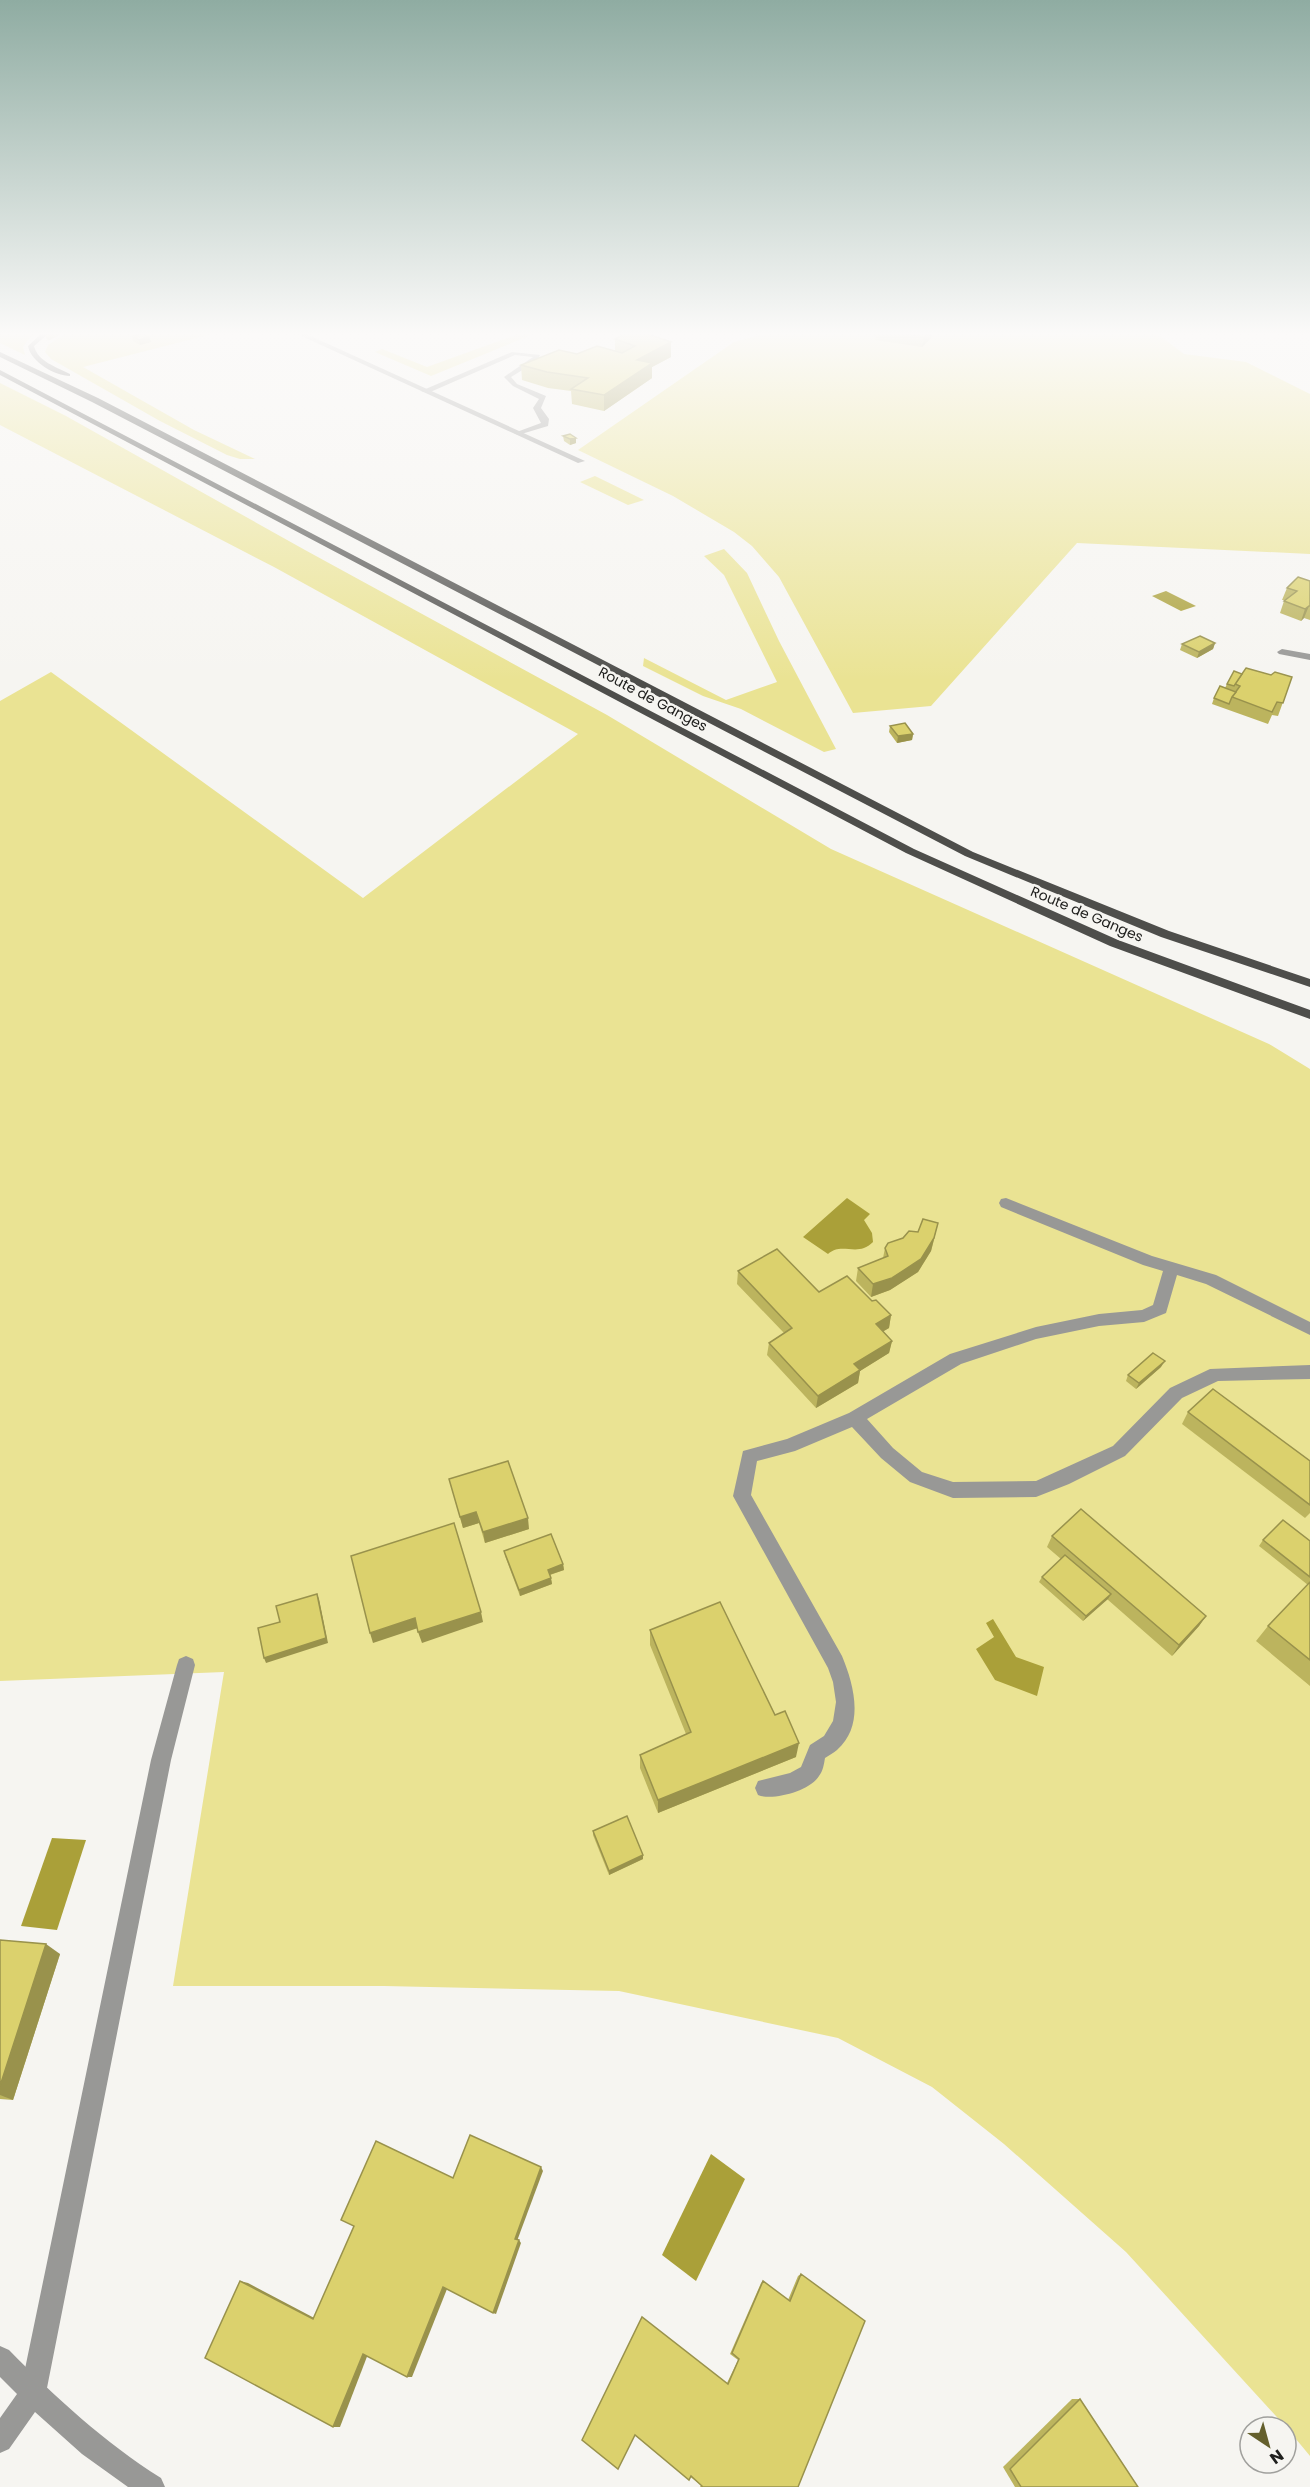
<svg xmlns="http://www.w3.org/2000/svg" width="1310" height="2487" viewBox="0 0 1310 2487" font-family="Poppins,sans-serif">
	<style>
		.green { fill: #eae393 }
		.water { fill: #aaa039 }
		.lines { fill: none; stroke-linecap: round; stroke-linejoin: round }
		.stream { stroke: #aaa039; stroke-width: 6 }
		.lane { fill: #989896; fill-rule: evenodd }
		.street { fill: #989896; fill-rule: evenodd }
		.primary { fill: #4e4e4b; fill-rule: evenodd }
		.wall { fill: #bcb45e }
		.shaded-wall { fill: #99924c }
		.building { fill: #dbd16d; stroke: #99924c; stroke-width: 1.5 }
		.labels { text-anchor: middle; stroke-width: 5; stroke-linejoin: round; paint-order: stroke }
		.far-street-label { font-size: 14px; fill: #20201e; stroke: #f6f5f1 }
	</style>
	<rect width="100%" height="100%" fill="#f6f5f1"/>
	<g class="green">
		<path d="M0 333H37L28 340 23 347 25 355 0 343Z"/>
		<path d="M66 333H216L83 367 194 430 255 459H240L227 455 160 421 51 359 45 352 48 345Z"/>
		<path d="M521 333H536L431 376 375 352 382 349 427 367Z"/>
		<path d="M767 333H1156L1184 354 1246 362 1310 394V554L1077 543 931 706 853 713 779 577 752 546 734 532 673 496 578 450 734 342Z"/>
		<path d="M0 383 66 416 305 550 607 715 831 849 1269 1044 1310 1069V2456L1286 2427 1126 2252 1004 2144 932 2087 838 2038 619 1991 384 1986H173L224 1672 0 1681V701L51 672 363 898 578 734 274 567 0 425Z"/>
		<path d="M595 476 644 500 628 505 580 482Z"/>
		<path d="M724 549 747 573 779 641 836 749 824 752 741 709 703 696 643 666 644 658 726 700 777 682 724 575 704 556Z"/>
	</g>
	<g class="water">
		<path d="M1166 591 1196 606 1181 611 1152 596Z"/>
		<path d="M847 1198 870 1214 864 1220 872 1233 873 1242C857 1258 842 1241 828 1254L803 1237Z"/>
		<path d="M993 1619 1016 1657 1044 1667 1037 1696 995 1680 976 1649 994 1637 986 1623Z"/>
		<path d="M52 1838 86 1840 57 1930 21 1926Z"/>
		<path d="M711 2154 745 2179 696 2281 662 2255Z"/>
	</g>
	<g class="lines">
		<path class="stream" d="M49 337 57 333"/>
		<g class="lane">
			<path d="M512 352 540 355 537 361 511 377 517 384 546 396 541 408 549 419 548 426 518 435 514 433 541 423 533 408 539 399 513 386 504 377 533 357 515 355 428 393 421 391Z"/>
			<path d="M1006 1198 1152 1256 1216 1275 1310 1322V1335L1206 1284 1177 1275 1166 1313 1144 1322 1099 1326 1036 1339 961 1364 867 1419 893 1448 922 1472 953 1482 1036 1481 1113 1446 1170 1388 1210 1369 1310 1365V1379L1218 1381 1182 1398 1125 1456 1069 1484 1036 1497 953 1498 910 1482 881 1458 852 1427 795 1451 757 1461 751 1495 842 1656C854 1685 865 1725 837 1750 834 1753 829 1755 825 1758 824 1764 823 1771 819 1776 810 1791 773 1801 758 1795L755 1788 758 1781 790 1773 801 1767 810 1745 824 1736 833 1721 836 1702 833 1682 828 1668 733 1496 743 1451 787 1439 849 1413 950 1354 1036 1327 1099 1314 1142 1310 1153 1305 1163 1271 1143 1265 1001 1207 999 1203 1001 1199Z"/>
			<path d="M186 1656 193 1659 195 1665 171 1760 46 2393 42 2402 33 2406 24 2402 20 2393 151 1760 177 1665 179 1659Z"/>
		</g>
		<g class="street">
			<path d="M295 333H304L585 461 578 463Z"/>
			<path d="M1282 649 1310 654V660L1279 654 1277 652Z"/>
			<path d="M0 2346 9 2350C56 2398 104 2442 161 2478L165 2487H128L82 2454 35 2412 9 2449 0 2453V2418L17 2394 0 2377Z"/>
		</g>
		<g class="primary">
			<path d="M42 333H49L34 346C38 362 57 367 70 374V376C55 376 31 362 28 346Z"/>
			<path d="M0 352 98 398 973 852 1169 931 1310 979V987L1161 937 965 856 92 402 0 357Z"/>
			<path d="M0 370 914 849 1118 940 1310 1010V1019L1110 946 906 853 0 375Z"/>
		</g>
	</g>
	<g class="wall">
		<path d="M867 333H932L931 338 922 347 875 340 876 336Z"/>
		<path d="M132 336 149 337 151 342 140 345 133 341Z"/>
		<path d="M615 339 671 342V357L652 367V378L604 411 572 404 571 391 548 388 522 380 521 365 577 354 615 351Z"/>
		<path d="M563 436 576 438V443L570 445 564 441Z"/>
		<path d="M1310 581V620L1304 618 1301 621 1280 613 1284 601 1285 600H1282L1287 588Z"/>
		<path d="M1215 643 1213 649 1197 658 1180 650 1182 644Z"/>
		<path d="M1242 674 1292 677 1278 716 1272 715 1268 724 1212 704 1214 698 1225 688 1227 684Z"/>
		<path d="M890 726 913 734 912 740 897 743 889 732Z"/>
		<path d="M935 1236 931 1251 918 1272 890 1290 871 1297 856 1281 858 1268 883 1258 885 1248Z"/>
		<path d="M738 1271 819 1292 872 1301 891 1315 889 1328 883 1331 892 1341 889 1353 860 1371 858 1383 816 1408 767 1355 769 1343 784 1333 737 1284Z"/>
		<path d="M1161 1367 1136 1389 1126 1381 1128 1375Z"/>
		<path d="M1188 1412 1310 1461V1513L1305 1518 1182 1424Z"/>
		<path d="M449 1479 529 1529 485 1543 479 1523 463 1528Z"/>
		<path d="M1052 1536 1206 1616 1199 1626 1172 1656 1107 1599 1083 1621 1039 1582 1042 1577 1061 1559 1047 1547Z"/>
		<path d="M1263 1540 1310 1541V1686L1256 1641 1268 1626 1308 1585 1259 1546Z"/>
		<path d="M504 1551 563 1564 564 1570 550 1575 552 1584 520 1596 505 1556Z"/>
		<path d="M650 1630 775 1715 796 1757 658 1813 640 1768V1755L686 1734 650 1645Z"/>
		<path d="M593 1831 643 1859 609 1875 593 1835Z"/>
		<path d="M0 1940 60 1954 13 2100 0 2099Z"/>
		<path d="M801 2274 798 2487H700L701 2485 635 2435 582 2440 727 2383 738 2360 730 2354 761 2283 763 2281 788 2300 798 2276Z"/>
		<path d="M1072 2399H1080L1138 2487H1015L1003 2467Z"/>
	</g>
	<g class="shaded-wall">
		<path d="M927 333H932L931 338 922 347 924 337Z"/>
		<path d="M149 337 151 342 140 345 139 340Z"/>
		<path d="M671 342V357L652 367V378L604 411V395L637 360Z"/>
		<path d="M576 438V443L570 445V439Z"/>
		<path d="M1309 606 1304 618 1301 621 1305 609Z"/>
		<path d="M1215 643 1213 649 1197 658 1199 652Z"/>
		<path d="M913 734 912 740 897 743 898 736Z"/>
		<path d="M938 1223 931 1251 918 1272 890 1290 871 1297 873 1284Z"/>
		<path d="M891 1315 889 1328 874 1337 876 1324Z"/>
		<path d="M892 1341 889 1353 860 1371 858 1383 816 1408 818 1396 854 1364Z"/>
		<path d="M1165 1361 1161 1367 1136 1389 1139 1383Z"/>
		<path d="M476 1512 479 1523 463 1528 460 1517Z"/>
		<path d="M528 1518 529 1529 485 1543 483 1532Z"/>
		<path d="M563 1564 564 1570 549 1575 548 1570Z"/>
		<path d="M551 1578 552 1584 520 1596 519 1590Z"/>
		<path d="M317 1594 319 1599 328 1643 266 1663 264 1658Z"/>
		<path d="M1111 1594 1108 1599 1083 1621 1086 1616Z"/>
		<path d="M481 1612 483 1622 422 1643 418 1632Z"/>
		<path d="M1206 1616 1199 1626 1172 1656 1179 1645Z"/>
		<path d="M415 1618 418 1628 373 1643 370 1633Z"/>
		<path d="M799 1743 796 1757 658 1813V1800Z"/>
		<path d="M643 1855V1859L609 1875V1871Z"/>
		<path d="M46 1944 60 1954 13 2100 0 2095V2086Z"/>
		<path d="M541 2167 543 2171 517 2241 515 2239Z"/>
		<path d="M519 2240 521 2243 496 2314 493 2313Z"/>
		<path d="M240 2281 248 2283 320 2321 313 2319Z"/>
		<path d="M443 2287 447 2289 412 2377H407Z"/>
		<path d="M363 2354H368L340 2427H333Z"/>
	</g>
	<g class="building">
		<path d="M627 333H645L671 342 637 360 652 363 604 395 571 389 588 378 547 372 521 365 559 350 577 354 597 346 622 353 635 346 615 339Z"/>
		<path d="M899 333H927L924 337Z"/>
		<path d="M143 334 149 337 139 340 132 336Z"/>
		<path d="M570 434 576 438 570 439 563 436Z"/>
		<path d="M1298 577 1310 581V606H1309L1305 609 1284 601 1297 591 1287 588Z"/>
		<path d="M1200 636 1215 643 1199 652 1182 644Z"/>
		<path d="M1246 668 1271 675 1275 672 1292 677 1283 703 1277 702 1272 712 1232 697 1240 686 1235 684Z"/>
		<path d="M1234 671 1242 674 1234 686 1227 684Z"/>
		<path d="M1220 686 1236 692 1232 697 1229 704 1214 698Z"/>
		<path d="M905 723 913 734 898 736 890 726Z"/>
		<path d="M923 1219 938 1223 934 1238 921 1259 892 1278 873 1284 858 1268 888 1256 885 1248 888 1243 903 1238 909 1231 918 1232Z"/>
		<path d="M777 1249 819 1292 847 1276 872 1301 876 1300 891 1315 876 1324 892 1341 854 1364 860 1370 818 1396 769 1343 792 1328 738 1271Z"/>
		<path d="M1153 1353 1165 1361 1139 1383 1128 1375Z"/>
		<path d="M1213 1389 1310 1461V1505L1188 1412Z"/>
		<path d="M508 1461 528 1518 483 1532 476 1512 460 1517 449 1479Z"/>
		<path d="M1081 1509 1206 1616 1179 1645 1052 1536Z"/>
		<path d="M1283 1520 1310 1541V1577L1263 1540Z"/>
		<path d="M454 1523 481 1612 418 1632 415 1618 370 1633 351 1556Z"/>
		<path d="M551 1534 563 1564 548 1570 551 1578 519 1590 504 1551Z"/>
		<path d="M1065 1555 1111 1594 1086 1616 1042 1577Z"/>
		<path d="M1310 1582V1660L1268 1626Z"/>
		<path d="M317 1594 326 1638 264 1658 258 1628 280 1622 276 1606Z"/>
		<path d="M720 1602 775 1715 785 1711 799 1743 658 1800 640 1755 691 1732 650 1630Z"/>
		<path d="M627 1816 643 1855 609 1871 593 1831Z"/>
		<path d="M0 1940 46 1944 0 2086Z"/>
		<path d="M470 2135 541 2167 515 2239 519 2240 493 2313 443 2287 407 2377 363 2354 333 2427 205 2358 240 2281 313 2319 354 2226 341 2220 376 2141 453 2178Z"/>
		<path d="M801 2274 865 2321 798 2487H702V2486L691 2476 689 2480 635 2435 618 2469 582 2440 642 2317 728 2384 739 2359 732 2353 763 2281 790 2301Z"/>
		<path d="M1080 2399 1138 2487H1021L1010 2469Z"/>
	</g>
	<linearGradient id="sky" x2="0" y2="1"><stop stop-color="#8faca2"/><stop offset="0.49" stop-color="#fbfaf9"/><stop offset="1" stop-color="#fbfaf9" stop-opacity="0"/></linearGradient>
	<rect width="1310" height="681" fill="url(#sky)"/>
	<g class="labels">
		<g class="far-street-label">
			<text transform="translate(653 699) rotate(28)" y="5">Route de Ganges</text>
			<text transform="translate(1087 914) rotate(23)" y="5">Route de Ganges</text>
		</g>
	</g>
	<g transform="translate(1268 2445) rotate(144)"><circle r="28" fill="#f6f5f1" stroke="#a0a09d" stroke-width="1.5"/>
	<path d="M0-4.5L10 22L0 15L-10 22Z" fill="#645f2c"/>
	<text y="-9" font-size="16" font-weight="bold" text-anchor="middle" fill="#20201e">N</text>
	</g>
</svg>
